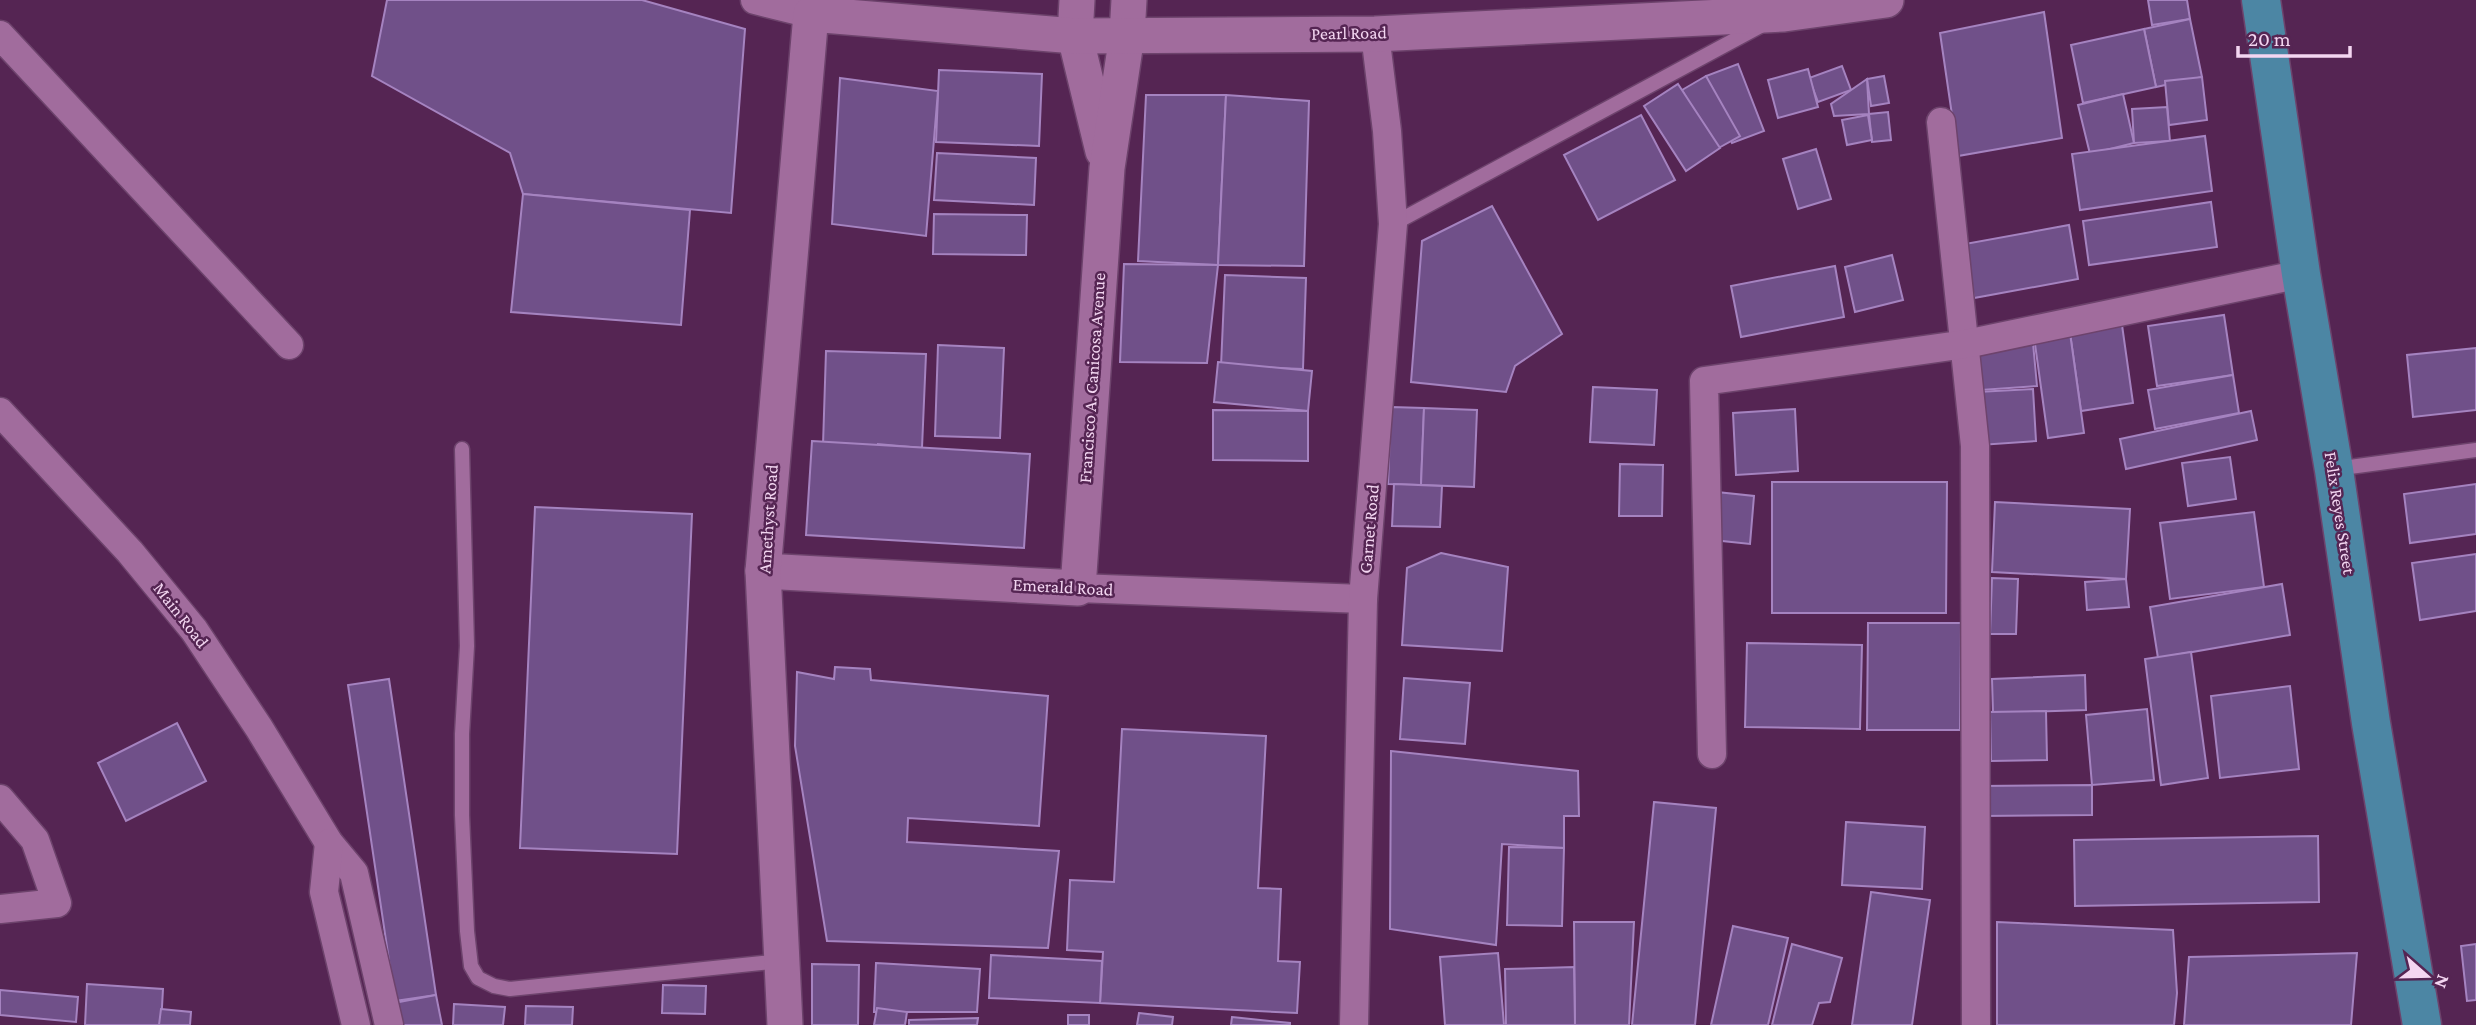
<svg xmlns="http://www.w3.org/2000/svg" width="2476" height="1025" viewBox="0 0 2476 1025" font-family="'Crimson Pro',serif">
	<style>
		.building { fill: #705089; stroke: #a583c0; stroke-width: 2 }
		.lines { fill: none; stroke-linecap: round; stroke-linejoin: round }
		.service-casing { stroke: #6d436c; stroke-width: 17 }
		.minor-casing { stroke: #6d436c; stroke-width: 31 }
		.tertiary-casing { stroke: #6d436c; stroke-width: 38 }
		.primary-casing { stroke: #6d436c; stroke-width: 41 }
		.service { stroke: #a16c9d; stroke-width: 14 }
		.minor { stroke: #a16c9d; stroke-width: 28 }
		.tertiary { stroke: #a16c9d; stroke-width: 35 }
		.primary { stroke: #4c86a4; stroke-width: 38 }
		.labels { text-anchor: middle; stroke-width: 5; stroke-linejoin: round; paint-order: stroke }
		.street-label { font-size: 18px; fill: #f3d6f1; stroke: #552553 }
	</style>
	<rect width="100%" height="100%" fill="#552553"/>
	<g class="building">
		<path d="M387 0H642L745 29 731 213 523 194 510 153 372 76Z"/>
		<path d="M2148 0H2187L2190 19 2152 25Z"/>
		<path d="M2044 12 2062 138 1958 156 1940 33Z"/>
		<path d="M2190 19 2202 77 2156 87 2144 29Z"/>
		<path d="M2144 29 2156 87 2083 103 2071 45Z"/>
		<path d="M1738 64 1764 131 1732 143 1706 76Z"/>
		<path d="M1842 66 1851 90 1818 102 1809 78Z"/>
		<path d="M1808 69 1818 107 1778 118 1768 80Z"/>
		<path d="M939 70 1042 74 1039 146 936 142Z"/>
		<path d="M1706 76 1740 136 1715 150 1682 90Z"/>
		<path d="M1884 76 1889 103 1871 106 1867 79Z"/>
		<path d="M2202 77 2207 120 2169 125 2165 81Z"/>
		<path d="M840 78 938 91 926 236 832 224Z"/>
		<path d="M1867 79 1869 114 1834 116 1831 104Z"/>
		<path d="M1678 84 1720 148 1686 171 1644 106Z"/>
		<path d="M2123 94 2134 143 2090 154 2078 105Z"/>
		<path d="M1146 95H1226L1218 265 1138 261Z"/>
		<path d="M1226 95 1309 101 1304 266 1218 265Z"/>
		<path d="M2167 107 2170 141 2134 143 2132 109Z"/>
		<path d="M1888 112 1891 140 1872 142 1869 114Z"/>
		<path d="M1641 115 1675 180 1598 220 1564 155Z"/>
		<path d="M1868 115 1872 140 1847 145 1842 120Z"/>
		<path d="M2205 136 2212 191 2080 210 2072 154Z"/>
		<path d="M1816 149 1831 199 1798 209 1783 159Z"/>
		<path d="M937 153 1036 158 1034 205 934 200Z"/>
		<path d="M523 194 690 210 681 325 511 312Z"/>
		<path d="M2211 202 2217 247 2089 265 2083 221Z"/>
		<path d="M1492 206 1562 334 1515 366 1506 392 1411 382 1422 241Z"/>
		<path d="M934 214 1027 215 1026 255 933 254Z"/>
		<path d="M2069 225 2078 279 1974 298 1965 244Z"/>
		<path d="M1892 255 1903 300 1855 312 1845 267Z"/>
		<path d="M1124 264 1218 265 1207 363 1120 362Z"/>
		<path d="M1835 266 1844 317 1741 337 1731 286Z"/>
		<path d="M1225 275 1306 278 1303 369 1221 366Z"/>
		<path d="M2224 315 2233 375 2157 386 2148 326Z"/>
		<path d="M2122 325 2133 403 2081 411 2070 333Z"/>
		<path d="M2070 333 2084 433 2048 438 2034 337Z"/>
		<path d="M2033 343 2037 386 1981 390 1978 347Z"/>
		<path d="M938 345 1004 348 1000 438 935 436Z"/>
		<path d="M2476 348V410L2413 417 2407 355Z"/>
		<path d="M826 351 926 354 922 448 878 444V489L848 475 823 445Z"/>
		<path d="M1218 362 1312 371 1308 411 1214 402Z"/>
		<path d="M2233 375 2239 413 2155 429 2148 390Z"/>
		<path d="M1593 387 1657 390 1654 445 1590 442Z"/>
		<path d="M2033 389 2036 441 1980 445 1977 392Z"/>
		<path d="M1391 407 1424 408 1421 485 1388 484Z"/>
		<path d="M1424 408 1477 410 1474 487 1421 485Z"/>
		<path d="M1795 409 1798 471 1736 475 1733 413Z"/>
		<path d="M1213 410 1308 411V461L1213 460Z"/>
		<path d="M2251 411 2257 440 2126 469 2120 439Z"/>
		<path d="M812 441 1030 454 1024 548 806 535Z"/>
		<path d="M2230 457 2236 499 2188 506 2182 463Z"/>
		<path d="M1620 464 1663 465 1662 516H1619Z"/>
		<path d="M1772 482H1947L1946 613H1772Z"/>
		<path d="M1394 484 1442 486 1440 527 1392 526Z"/>
		<path d="M2476 484V534L2410 543 2404 494Z"/>
		<path d="M1717 492 1754 496 1750 544 1713 540Z"/>
		<path d="M1995 502 2130 509 2126 579 1992 572Z"/>
		<path d="M535 507 692 514 677 854 520 848Z"/>
		<path d="M2254 512 2264 587 2170 599 2160 523Z"/>
		<path d="M1441 553 1508 567 1502 651 1402 645 1407 568Z"/>
		<path d="M2476 554V611L2420 620 2412 563Z"/>
		<path d="M1992 578 2018 579 2016 634H1990Z"/>
		<path d="M2126 579 2129 607 2087 610 2085 582Z"/>
		<path d="M2282 584 2290 635 2158 658 2150 607Z"/>
		<path d="M1868 623H1961L1960 730H1867Z"/>
		<path d="M1747 643 1862 645 1860 729 1745 727Z"/>
		<path d="M2191 652 2208 778 2161 785 2145 659Z"/>
		<path d="M835 667 870 669 871 680 1048 696 1039 826 908 818 907 842 1059 851 1048 948 827 941 795 746 797 672 834 679Z"/>
		<path d="M2085 675 2086 710 1993 713 1992 679Z"/>
		<path d="M1404 678 1470 683 1465 744 1400 739Z"/>
		<path d="M389 679 436 995 395 1001 348 685Z"/>
		<path d="M2290 686 2299 769 2220 778 2211 696Z"/>
		<path d="M2147 709 2154 780 2092 785 2086 715Z"/>
		<path d="M2046 711 2047 760 1991 761 1990 712Z"/>
		<path d="M177 723 206 781 126 821 98 763Z"/>
		<path d="M1122 729 1266 736 1258 888 1281 889 1278 961 1300 962 1297 1013 1100 1003 1103 952 1067 950 1070 880 1114 882Z"/>
		<path d="M1391 751 1578 771 1579 816H1564V848L1502 844 1496 945 1390 929Z"/>
		<path d="M2092 785V815L1980 816V786Z"/>
		<path d="M1654 802 1716 808 1695 1025H1632Z"/>
		<path d="M1846 822 1925 827 1922 889 1842 885Z"/>
		<path d="M2318 836 2319 902 2075 906 2074 840Z"/>
		<path d="M1509 847 1564 848 1562 926 1507 925Z"/>
		<path d="M1871 892 1930 900 1912 1025H1852Z"/>
		<path d="M1574 922H1634L1629 1025H1575Z"/>
		<path d="M1997 922 2173 930 2177 993 2174 1025H1997Z"/>
		<path d="M1733 926 1788 938 1768 1025H1711Z"/>
		<path d="M1792 944 1842 958 1830 1002 1819 1003 1812 1025H1772Z"/>
		<path d="M2476 944V1000L2467 1001 2461 946Z"/>
		<path d="M1498 953 1504 1025H1445L1440 957Z"/>
		<path d="M2357 953 2351 1025H2184L2189 957Z"/>
		<path d="M991 955 1102 961 1100 1003 989 998Z"/>
		<path d="M876 963 980 969 977 1012H874Z"/>
		<path d="M812 964 859 965 858 1025H812Z"/>
		<path d="M1574 967 1575 1025H1506L1505 969Z"/>
		<path d="M87 984 163 989 161 1025H85Z"/>
		<path d="M663 985 706 986 705 1014 662 1013Z"/>
		<path d="M0 990 78 997 76 1022 0 1015Z"/>
		<path d="M436 995 442 1025H398L394 1003Z"/>
		<path d="M454 1004 505 1007 503 1025H453Z"/>
		<path d="M526 1006 573 1007 572 1025H525Z"/>
		<path d="M877 1008 907 1012 905 1025H874Z"/>
		<path d="M161 1009 191 1012 190 1025H159Z"/>
		<path d="M1139 1013 1173 1017 1172 1025H1137Z"/>
		<rect x="1068" y="1015" width="21" height="10"/>
		<path d="M1232 1017 1290 1023V1025H1231Z"/>
		<path d="M978 1018 977 1025H909V1020Z"/>
	</g>
	<g class="lines">
		<g class="service-casing">
			<g id="service">
				<path d="M1393 224 1764 24"/>
				<path d="M462 449 467 646 462 734V815L467 931 471 966 478 978 494 986 510 989 781 961"/>
				<path d="M2335 469 2476 450"/>
			</g>
		</g>
		<g class="minor-casing">
			<g id="minor">
				<path d="M755 0 811 14"/>
				<path d="M0 35 289 345"/>
				<path d="M1941 122 1975 446 1976 1025"/>
				<path d="M0 412 130 552 194 630 259 728 329 843 354 873 389 1025"/>
				<path d="M1078 588 1363 599"/>
				<path d="M1712 754 1704 381 1966 344 2301 274"/>
				<path d="M0 799 35 840 57 903 0 909"/>
				<path d="M329 843 324 892 356 1025"/>
				<path d="M1354 1025 1363 599 1393 224 1387 131 1375 34"/>
			</g>
		</g>
		<g class="tertiary-casing">
			<g id="tertiary">
				<path d="M1077 0 1075 36 1103 151"/>
				<path d="M763 571 1078 588 1107 168 1127 35 1129 0"/>
				<path d="M785 1025 763 571 811 14 1075 36 1375 34 1784 14 1886 0"/>
			</g>
		</g>
		<g class="primary-casing">
			<path id="primary" d="M2261 0 2301 274 2334 470 2371 723 2422 1025"/>
		</g>
		<use href="#service" class="service"/>
		<use href="#minor" class="minor"/>
		<use href="#tertiary" class="tertiary"/>
		<use href="#primary" class="primary"/>
	</g>
	<g class="labels">
		<g class="street-label">
			<text transform="translate(1349 33) rotate(-1)" y="6">Pearl Road</text>
			<text transform="translate(1092 378) rotate(-86)" y="6">Francisco A. Canicosa Avenue</text>
			<text transform="translate(2340 513) rotate(81)" y="6">Felix Reyes Street</text>
			<text transform="translate(768 519) rotate(-86)" y="6">Amethyst Road</text>
			<text transform="translate(1369 529) rotate(-85)" y="6">Garnet Road</text>
			<text transform="translate(1063 587) rotate(3)" y="6">Emerald Road</text>
			<text transform="translate(181 615) rotate(52)" y="6">Main Road</text>
		</g>
	</g>
	<g transform="translate(2427 976) rotate(110)" stroke="#552553" stroke-width="5" paint-order="stroke">
	<path d="M0-5L12 26L0 18L-12 26Z" fill="#f3d6f1"/>
	<text y="-10" font-size="19" font-weight="bold" text-anchor="middle" fill="#f3d6f1">N</text>
	</g>
	<path d="M2238 46v10h112v-10" fill="none" stroke="#f3d6f1" stroke-width="3.5"/>
	<text x="2248" y="46" font-size="21" fill="#f3d6f1" stroke="#552553" stroke-width="5" paint-order="stroke">20 m</text>
</svg>
